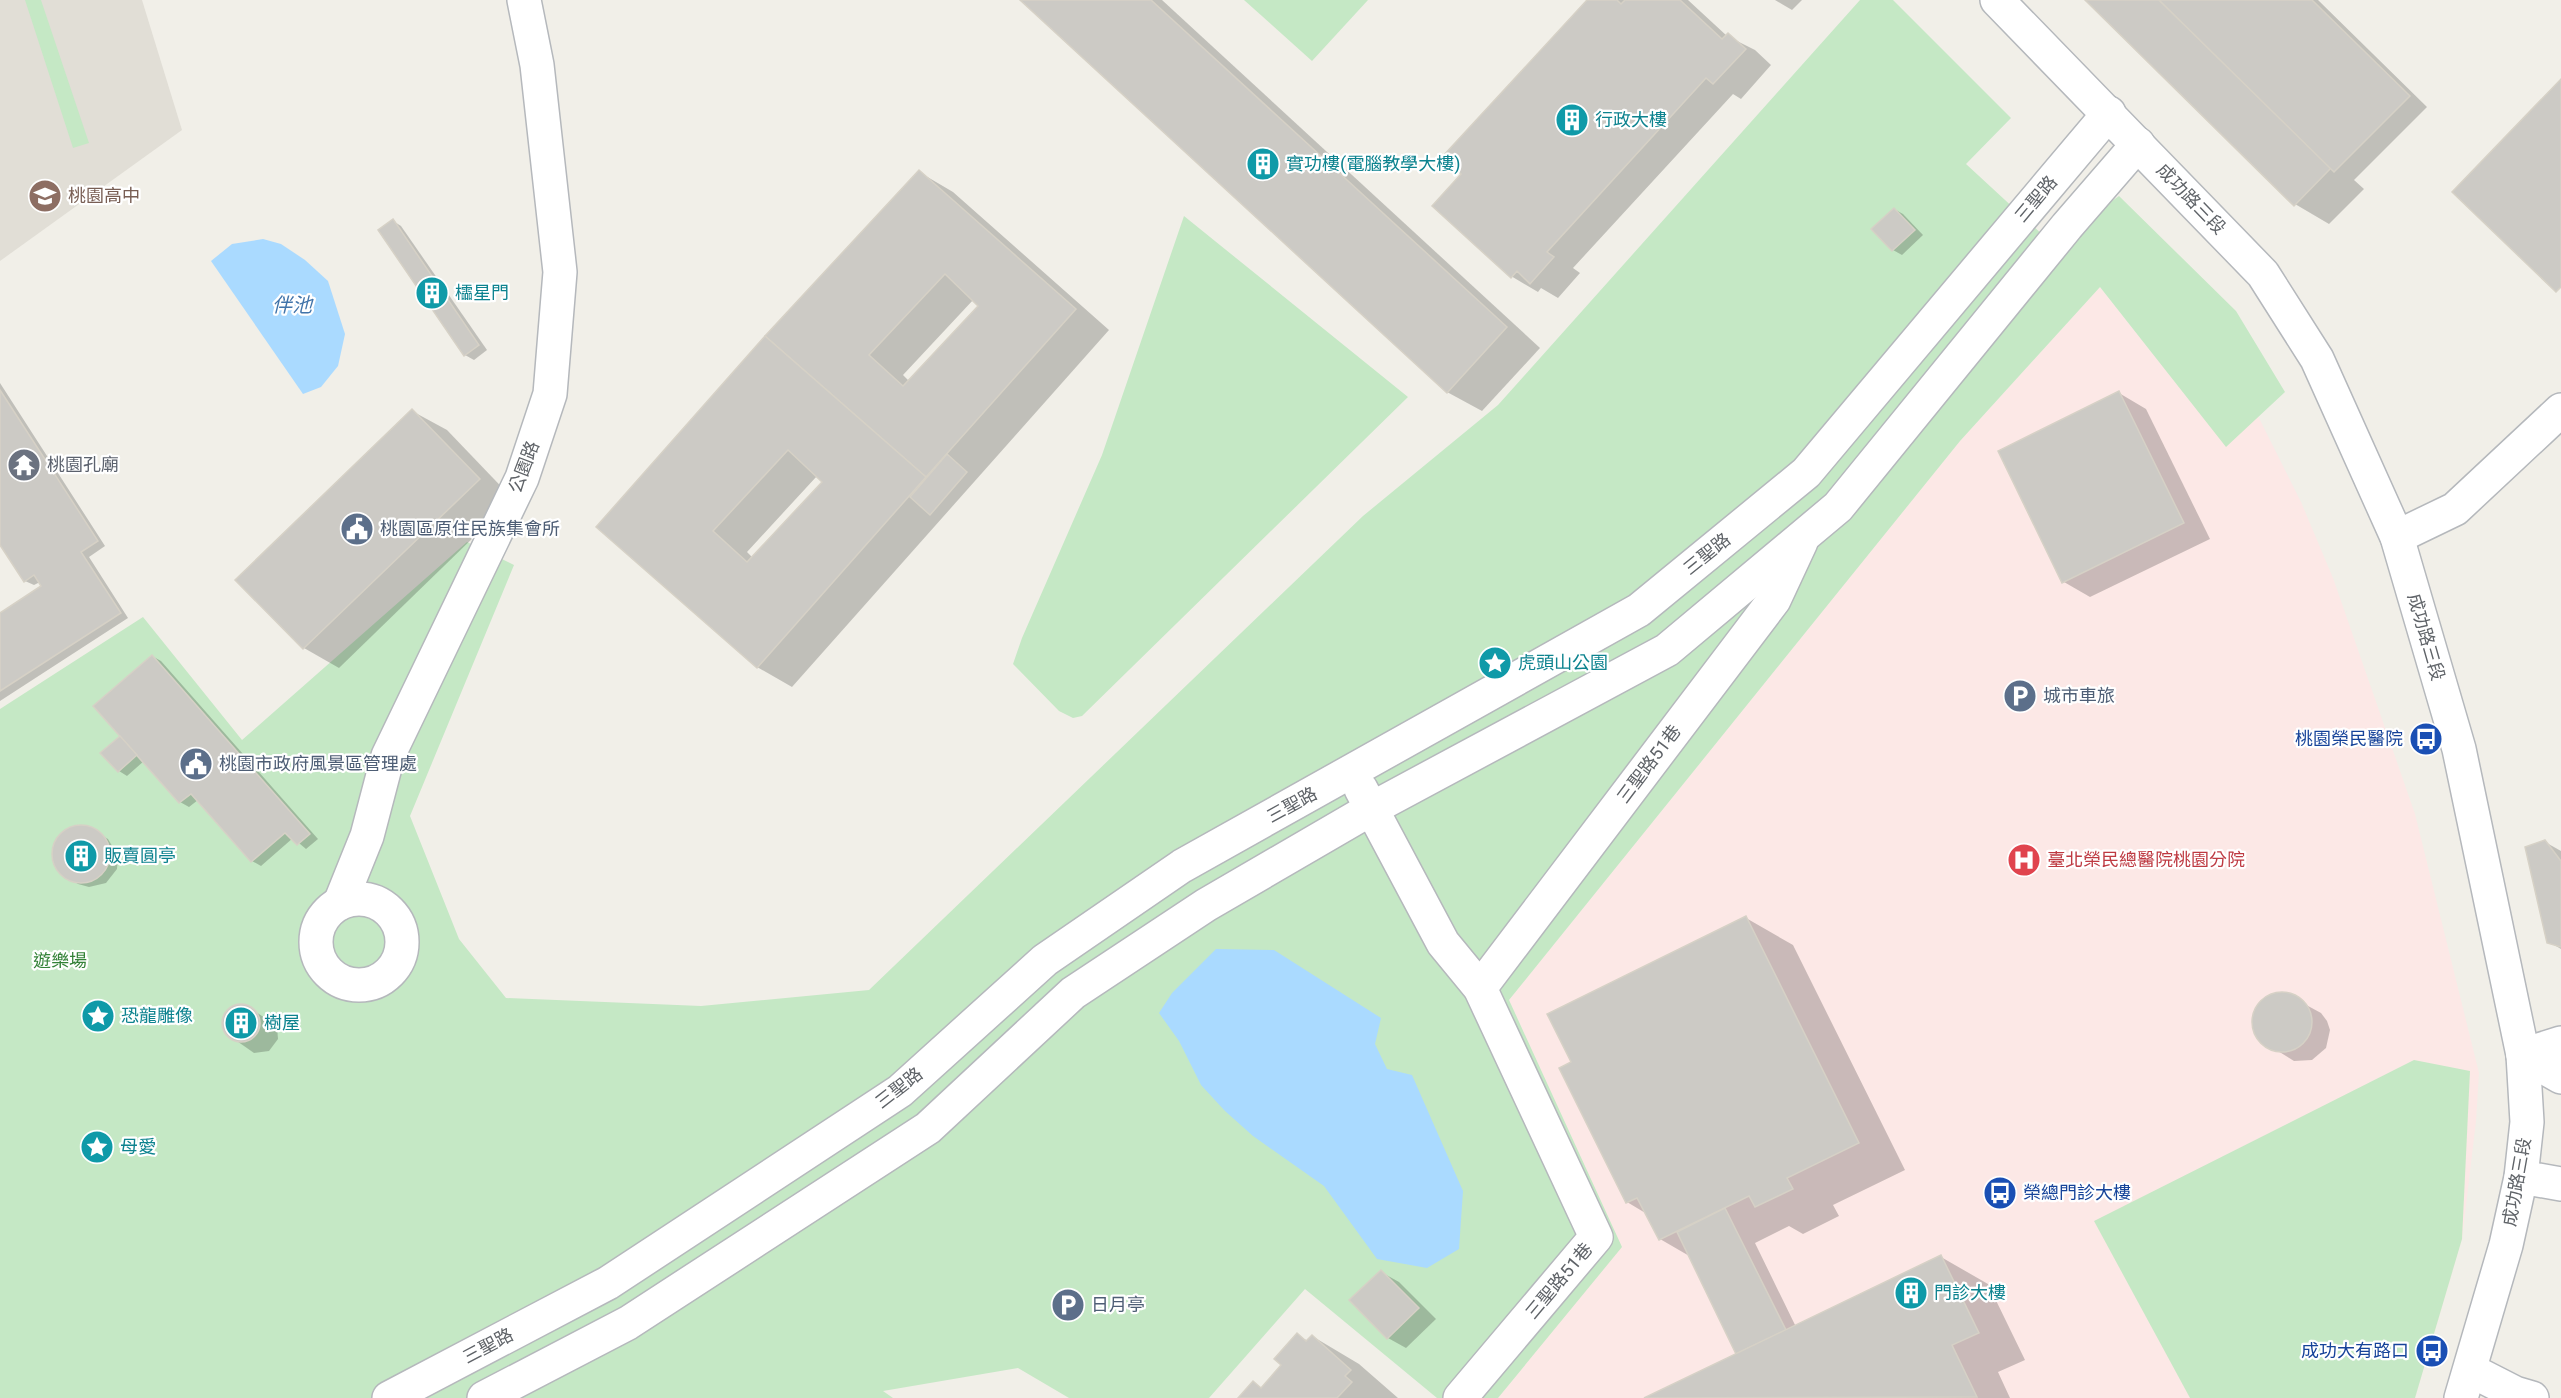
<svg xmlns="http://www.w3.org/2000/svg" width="2561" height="1398" viewBox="0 0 2561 1398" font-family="Roboto,'Noto Sans TC',sans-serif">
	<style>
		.education { fill: #e1ded6 }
		.medical { fill: #fce8e6 }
		.green { fill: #c5e8c5 }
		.water { fill: #aadaff }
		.shadow { fill: #0003; fill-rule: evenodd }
		.building { fill: #cccac5; stroke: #d6d1c6; stroke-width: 1.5; fill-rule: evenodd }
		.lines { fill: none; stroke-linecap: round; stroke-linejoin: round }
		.minor-casing { stroke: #b5b8bc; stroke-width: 36 }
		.minor { stroke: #fff; stroke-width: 33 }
		.labels { text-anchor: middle; stroke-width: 4.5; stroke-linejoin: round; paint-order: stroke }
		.culture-label { font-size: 18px; fill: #0d838f; stroke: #fff; text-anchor: start }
		.education-label { font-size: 18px; fill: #785e54; stroke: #fff; text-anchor: start }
		.street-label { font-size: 18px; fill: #5f6368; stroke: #fff }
		.worship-label { font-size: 18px; fill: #5b616d; stroke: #fff; text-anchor: start }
		.service-label { font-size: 18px; fill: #4e5e75; stroke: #fff; text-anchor: start }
		.transit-label { font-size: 18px; fill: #164399; stroke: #fff; text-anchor: end }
		.health-label { font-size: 18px; fill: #be3a42; stroke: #fff; text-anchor: start }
		.park-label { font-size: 18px; fill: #348238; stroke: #fff }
		.water-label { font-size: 20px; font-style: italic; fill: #4174aa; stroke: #fff }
	</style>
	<rect width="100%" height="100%" fill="#f1efe8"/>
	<path class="education" d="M0 0H142L182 130 0 261Z"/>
	<path class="medical" d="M2100 287 2226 446 2258 416 2301 502 2333 578 2415 814 2479 1073 2476 1121 2462 1239 2415 1398H1498L1621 1247 1509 1000 1960 441Z"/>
	<g class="green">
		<path d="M25 0H41L89 143 73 148Z"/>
		<path d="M1244 0H1368L1312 61Z"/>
		<path d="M1860 0H1893L2011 118 1966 164 2058 249 2088 218 2119 196 2236 311 2285 392 2226 447 2100 287 1960 441 1509 1000 1622 1247 1498 1398H1437L1305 1289 1209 1398H1069L1018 1368 883 1391 893 1398H0V709L143 617 242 740 467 542 514 565 410 816 459 939 506 998 701 1006 869 990 1363 516 1498 405Z"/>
		<path d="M1184 216 1408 397 1082 716 1073 718 1059 711 1013 664 1022 638 1102 455Z"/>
		<path d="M2414 1060 2470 1071 2462 1239 2415 1398H2190L2094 1221Z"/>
	</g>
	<g class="water">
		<path d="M263 239 281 244 305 260 328 281 345 334 338 366 321 387 303 394 211 261 232 244Z"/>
		<path d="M1216 949 1274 950 1381 1018 1375 1044 1387 1069 1412 1075 1463 1191 1459 1249 1427 1268 1377 1259 1324 1186 1253 1136 1225 1111 1201 1085 1179 1041 1159 1013 1172 993Z"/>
	</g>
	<g class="shadow">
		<path d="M1022 0H1162L1540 348 1482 411 1447 392Z"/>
		<path d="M1589 0H1688L1727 36 1755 50 1771 65 1741 99 1733 94 1573 268 1580 273 1558 298 1541 288 1538 292 1511 276 1463 174Z"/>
		<path d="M1775 0H1802L1792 10Z"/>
		<path d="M2087 0H2318L2427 107 2354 180 2364 189 2329 224 2295 204Z"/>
		<path d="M919 172 953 192 1109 330 792 687 757 667 599 527ZM974 299 980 305 909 381 903 375ZM817 476 824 482 753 558 747 552Z"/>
		<path d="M1894 209 1903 214 1923 235 1902 255 1893 250 1873 229Z"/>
		<path d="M393 221 401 226 487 350 474 360 465 355Z"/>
		<path d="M0 383 105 546 89 557 128 618 0 701V614L43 586 40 582 34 585 25 581 0 542Z"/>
		<path d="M2119 393 2146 409 2210 539 2090 597 2064 582Z"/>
		<path d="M412 411 447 430 513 499 339 668 304 648 237 580Z"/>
		<path d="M152 656 161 661 318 839 306 849 293 838 261 866 252 861 198 800 189 807 180 802 144 761 127 776 119 771 122 737Z"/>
		<path d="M87 827 108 839 118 856 117 869 106 883 89 887 78 884 61 874 54 860V852L61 836 68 830Z"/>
		<path d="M2545 842 2561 851V949L2549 942Z"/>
		<path d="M1746 918 1793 945 1905 1170 1833 1205 1839 1216 1803 1234 1789 1226 1755 1243 1796 1327 1941 1257 1988 1284 2025 1360 1998 1372 2010 1398H1647L1739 1354 1691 1257 1660 1239 1647 1214 1627 1202 1573 1063Z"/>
		<path d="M2286 994 2321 1013 2327 1021 2330 1030 2326 1048 2312 1060 2294 1061 2260 1040 2254 1023 2260 1005 2267 999Z"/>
		<path d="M232 1006H247L277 1026 278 1039 269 1051 254 1053 224 1032 223 1018Z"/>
		<path d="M1381 1272 1399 1282 1436 1319 1406 1348 1388 1338Z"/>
		<path d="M1297 1335 1308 1341 1312 1336 1359 1364 1398 1398H1240L1254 1383 1262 1388 1283 1365Z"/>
	</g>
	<g class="building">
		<path d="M1020 0H1151L1507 327 1447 393Z"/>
		<path d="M1587 0H1617L1621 4 1625 0H1680L1722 39 1728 33 1746 49 1713 84 1706 78 1547 252 1554 257 1530 284 1517 271 1511 278 1432 206 1461 174 1443 156Z"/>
		<path d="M2085 0H2159L2331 168 2294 206Z"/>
		<path d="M2159 0H2312L2410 96 2334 172Z"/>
		<path d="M2561 79V287L2556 292 2452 192Z"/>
		<path d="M919 170 1076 309 926 477 765 336ZM945 274 978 306 903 386 869 355Z"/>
		<path d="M1894 208 1915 230 1892 251 1871 229Z"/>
		<path d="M393 219 479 345 464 356 378 230Z"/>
		<path d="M765 336 926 477 757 668 596 527ZM788 450 822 482 747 562 713 531Z"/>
		<path d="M0 390 98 541 81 552 121 613 0 691V613L41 586 34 575 24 582 0 545Z"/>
		<path d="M2119 391 2184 523 2062 583 1998 451Z"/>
		<path d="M412 409 480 479 303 649 235 580Z"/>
		<path d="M947 454 967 472 930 515 910 497Z"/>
		<path d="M152 655 310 834 297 845 285 833 251 862 191 794 179 803 93 706Z"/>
		<path d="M120 736 137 755 118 772 100 753Z"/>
		<circle cx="81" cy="854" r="29"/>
		<path d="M2545 840 2561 861V947L2547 943 2525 847Z"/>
		<path d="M1746 916 1859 1143 1787 1178 1793 1189 1755 1207 1749 1196 1659 1240 1637 1198 1626 1203 1559 1068 1571 1062 1547 1014Z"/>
		<circle cx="2282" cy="1022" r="30"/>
		<circle cx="241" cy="1023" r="19"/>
		<path d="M1725 1208 1786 1330 1736 1354 1677 1232Z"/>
		<path d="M1941 1255 1979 1333 1952 1345 1977 1397 1644 1398Z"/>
		<path d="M1381 1270 1419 1308 1387 1339 1349 1300Z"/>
		<path d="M1297 1333 1306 1341 1312 1335 1351 1370 1345 1376 1352 1382 1337 1398H1238L1253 1381 1261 1388 1281 1365 1274 1359Z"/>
	</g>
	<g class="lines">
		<g class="minor-casing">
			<g id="minor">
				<path d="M1997 0 2263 274 2317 359 2397 537 2459 749 2523 1055 2527 1122 2521 1177 2506 1245 2461 1398"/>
				<path d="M2397 537 2455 509 2561 410"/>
				<path d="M1361 789 1443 943 1480 988 1596 1237 1460 1398"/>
				<circle cx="359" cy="942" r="43"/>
				<path d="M340 903 367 836 388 756 522 478 550 394 560 272 537 65 524 0"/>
				<path d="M1480 988 1774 600 1801 542"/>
				<path d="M2523 1055 2561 1077"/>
				<path d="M2523 1055 2561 1043"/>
				<path d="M2521 1177 2561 1184"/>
				<path d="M2470 1370 2515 1393 2532 1398"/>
				<path d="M389 1398 608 1283 900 1091 1045 960 1182 866 1639 610 1806 473 2109 113"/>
				<path d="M484 1398 628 1323 928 1128 1073 993 1206 905 1371 809 1667 650 1838 507 2067 226 2138 144"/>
			</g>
		</g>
		<use href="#minor" class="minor"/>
	</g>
	<defs>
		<g id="building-disc" transform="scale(1.725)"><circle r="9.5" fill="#0f9aa8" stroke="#fff"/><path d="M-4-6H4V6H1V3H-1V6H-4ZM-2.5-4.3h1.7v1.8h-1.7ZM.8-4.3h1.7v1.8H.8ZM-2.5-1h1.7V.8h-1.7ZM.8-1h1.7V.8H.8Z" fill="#fff"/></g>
		<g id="school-disc" transform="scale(1.725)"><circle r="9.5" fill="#8d6e63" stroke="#fff"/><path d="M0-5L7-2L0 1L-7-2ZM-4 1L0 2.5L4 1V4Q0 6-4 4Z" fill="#fff"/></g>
		<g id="temple-disc" transform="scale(1.725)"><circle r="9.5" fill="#6b7280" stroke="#fff"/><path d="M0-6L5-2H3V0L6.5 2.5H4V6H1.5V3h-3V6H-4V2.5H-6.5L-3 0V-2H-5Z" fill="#fff"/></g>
		<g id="civic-disc" transform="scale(1.725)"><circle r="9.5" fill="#5c6f8a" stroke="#fff"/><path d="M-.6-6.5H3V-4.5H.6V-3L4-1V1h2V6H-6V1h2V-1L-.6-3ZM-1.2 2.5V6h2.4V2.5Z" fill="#fff"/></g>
		<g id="sight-disc" transform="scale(1.725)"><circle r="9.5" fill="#0f9aa8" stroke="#fff"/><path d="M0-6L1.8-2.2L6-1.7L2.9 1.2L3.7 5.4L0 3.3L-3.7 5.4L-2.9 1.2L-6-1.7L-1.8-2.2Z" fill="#fff"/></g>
		<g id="parking-disc" transform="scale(1.725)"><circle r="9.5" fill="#5c6f8a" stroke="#fff"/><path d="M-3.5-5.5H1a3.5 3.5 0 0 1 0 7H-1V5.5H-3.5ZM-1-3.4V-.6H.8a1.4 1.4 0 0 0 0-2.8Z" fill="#fff"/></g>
		<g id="bus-disc" transform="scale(1.725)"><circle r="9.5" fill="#1a4fb4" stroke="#fff"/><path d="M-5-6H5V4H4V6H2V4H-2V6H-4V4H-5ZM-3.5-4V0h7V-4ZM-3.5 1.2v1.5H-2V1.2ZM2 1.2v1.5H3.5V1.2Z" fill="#fff"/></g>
		<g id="hospital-disc" transform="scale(1.725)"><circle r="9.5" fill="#e0444e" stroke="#fff"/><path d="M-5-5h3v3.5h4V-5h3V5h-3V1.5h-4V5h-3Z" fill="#fff"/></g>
	</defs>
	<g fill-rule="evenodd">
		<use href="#building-disc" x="1572" y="120"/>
		<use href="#building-disc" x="1263" y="164"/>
		<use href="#school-disc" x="45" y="196"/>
		<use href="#building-disc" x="432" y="293"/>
		<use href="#temple-disc" x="24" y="465"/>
		<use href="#civic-disc" x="357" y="529"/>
		<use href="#sight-disc" x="1495" y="663"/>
		<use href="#parking-disc" x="2020" y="696"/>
		<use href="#bus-disc" x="2426" y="739"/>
		<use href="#civic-disc" x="196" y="764"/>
		<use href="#building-disc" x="81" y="856"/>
		<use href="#hospital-disc" x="2024" y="860"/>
		<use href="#sight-disc" x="98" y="1016"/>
		<use href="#building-disc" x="241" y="1023"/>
		<use href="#sight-disc" x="97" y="1147"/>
		<use href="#bus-disc" x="2000" y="1193"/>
		<use href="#building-disc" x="1911" y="1293"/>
		<use href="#parking-disc" x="1068" y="1305"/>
		<use href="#bus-disc" x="2432" y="1351"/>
	</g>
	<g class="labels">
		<g class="culture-label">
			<text x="1595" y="126">行政大樓</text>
			<text x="1286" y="170">實功樓(電腦教學大樓)</text>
			<text x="455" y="299">櫺星門</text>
			<text x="1518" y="669">虎頭山公園</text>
			<text x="104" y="862">販賣圓亭</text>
			<text x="121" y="1022">恐龍雕像</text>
			<text x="264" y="1029">樹屋</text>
			<text x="120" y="1153">母愛</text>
			<text x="1934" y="1299">門診大樓</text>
		</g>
		<g class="education-label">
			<text x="68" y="202">桃園高中</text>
		</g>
		<g class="street-label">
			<text transform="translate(2036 199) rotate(-50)" y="6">三聖路</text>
			<text transform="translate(2191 199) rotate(46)" y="6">成功路三段</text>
			<text transform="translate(524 467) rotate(-69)" y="6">公園路</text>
			<text transform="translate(1707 554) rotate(-39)" y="6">三聖路</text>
			<text transform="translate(2426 637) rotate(74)" y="6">成功路三段</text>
			<text transform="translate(1649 764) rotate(-53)" y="6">三聖路51巷</text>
			<text transform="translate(1292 805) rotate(-29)" y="6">三聖路</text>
			<text transform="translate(899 1088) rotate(-38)" y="6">三聖路</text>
			<text transform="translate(2517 1182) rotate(-80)" y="6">成功路三段</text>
			<text transform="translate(1559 1281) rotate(-50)" y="6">三聖路51巷</text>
			<text transform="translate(488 1346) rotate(-28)" y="6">三聖路</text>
		</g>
		<g class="worship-label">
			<text x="47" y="471">桃園孔廟</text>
		</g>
		<g class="service-label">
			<text x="380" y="535">桃園區原住民族集會所</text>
			<text x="2043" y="702">城市車旅</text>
			<text x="219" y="770">桃園市政府風景區管理處</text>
			<text x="1091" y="1311">日月亭</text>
		</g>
		<g class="transit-label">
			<text x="2403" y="745">桃園榮民醫院</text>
			<text x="2023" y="1199" text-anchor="start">榮總門診大樓</text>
			<text x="2409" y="1357">成功大有路口</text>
		</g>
		<g class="health-label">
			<text x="2047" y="866">臺北榮民總醫院桃園分院</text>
		</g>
		<g class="park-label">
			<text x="60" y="967">遊樂場</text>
		</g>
		<g class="water-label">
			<text x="292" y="312">伴池</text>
		</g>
	</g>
</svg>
